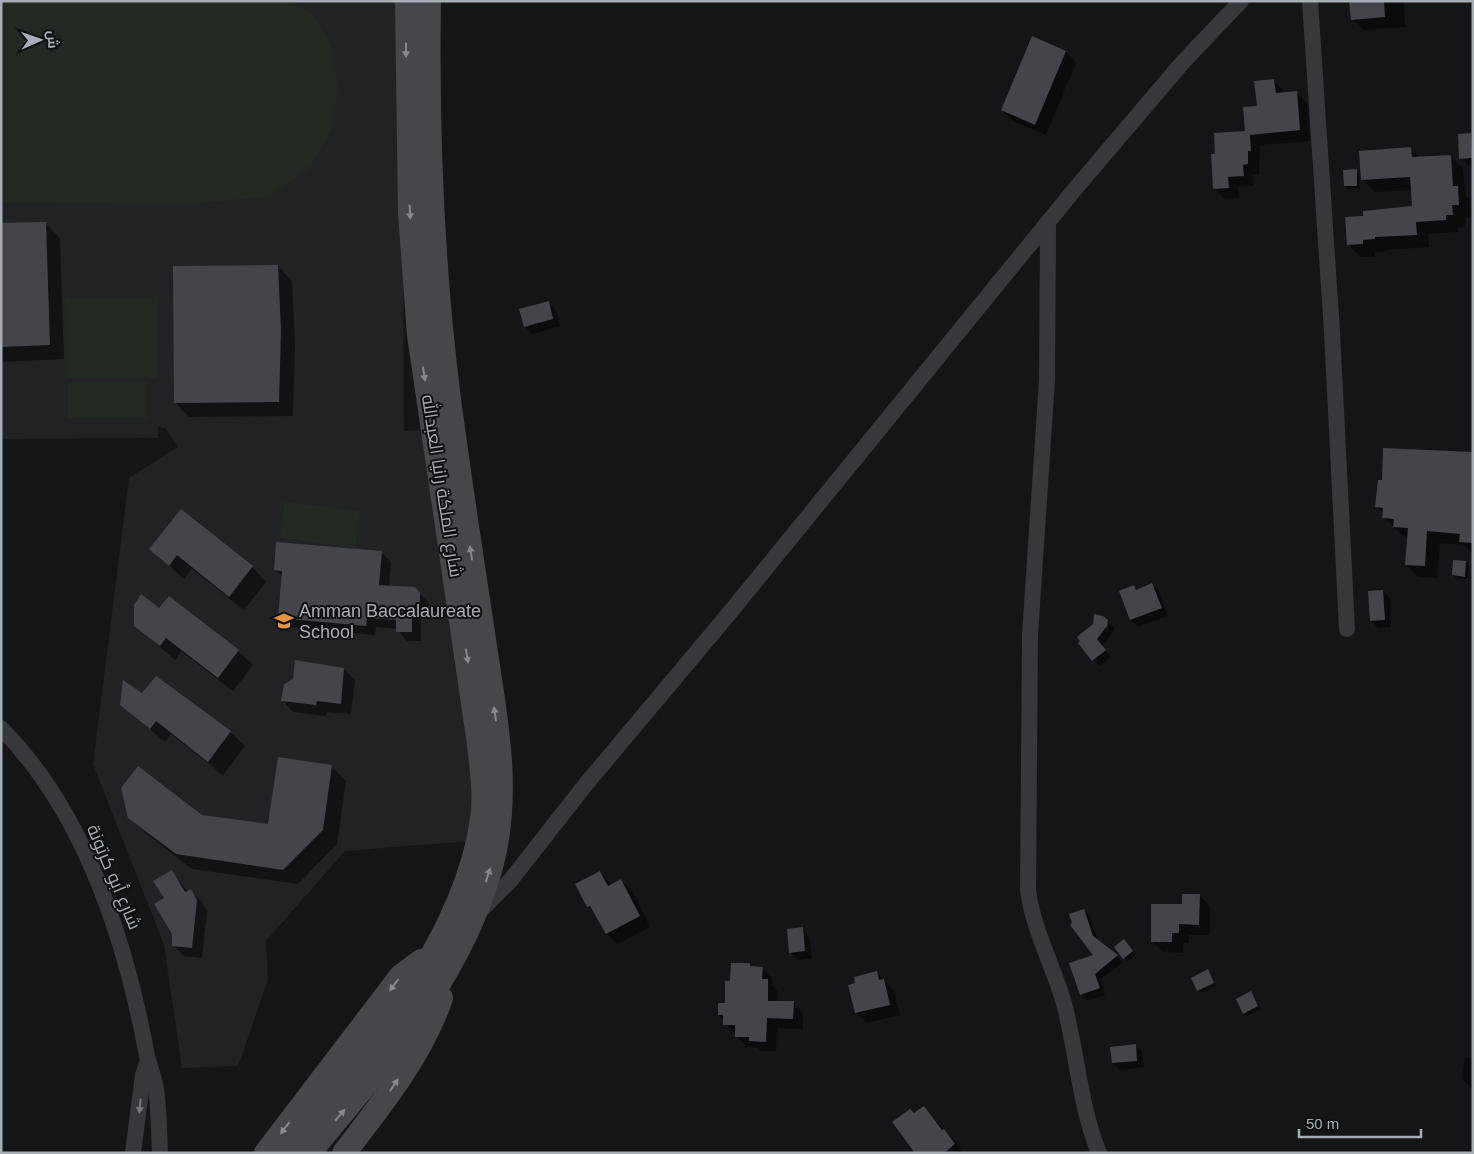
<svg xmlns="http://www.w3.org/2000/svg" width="1474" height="1154" viewBox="0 0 1474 1154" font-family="Helvetica,Cairo,sans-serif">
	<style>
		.built { fill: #212224 }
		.green { fill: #222922 }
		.shadow { fill: #0007 }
		.building { fill: #44454a }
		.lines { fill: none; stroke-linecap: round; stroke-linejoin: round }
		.street { stroke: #36383b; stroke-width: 16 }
		.secondary { stroke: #45474b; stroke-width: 24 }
		.oneway { fill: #858a91 }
		.oneway2 { fill: #75797f }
		.labels { text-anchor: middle; stroke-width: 4; stroke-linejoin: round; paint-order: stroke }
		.street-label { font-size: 18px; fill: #a8aeb6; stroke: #101012 }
		.poi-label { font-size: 18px; fill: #a8aeb6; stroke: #101012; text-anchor: start }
	</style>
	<rect width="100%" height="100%" fill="#151517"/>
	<path class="built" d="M1 1H402L404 431 430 430 483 814 472 841 345 851 266 941 268 980 238 1066 182 1068 164 945 93 764 129 478 178 447 166 429 158 426V438L1 439Z"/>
	<g class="green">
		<path d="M1 1H292L312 15 325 33 332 52 338 87 331 131 311 166 270 196 194 204 1 203Z"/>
		<rect x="65" y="299" width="92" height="79"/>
		<rect x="68" y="382" width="79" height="36"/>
		<path d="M285 502 360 511 355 548 280 538Z"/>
	</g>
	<g class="shadow">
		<path d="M1351 1H1404L1405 27 1363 30 1352 19Z"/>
		<path d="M1033 38 1066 52 1076 63 1046 135 1013 121 1002 110Z"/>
		<path d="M1273 80 1285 93 1296 92 1307 103 1310 141 1260 145 1259 174 1253 175 1254 186 1238 187 1239 198 1225 199 1214 188 1216 155 1246 132Z"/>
		<path d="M1470 135 1473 137V165H1468L1461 158Z"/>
		<path d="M1411 149 1420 158 1450 156 1463 169 1465 195 1470 200 1471 217H1465V227L1458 228V232L1428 234 1429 247 1387 250V251L1375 252V257H1361L1348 245 1365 217 1413 207 1412 190 1375 192 1363 179Z"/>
		<path d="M1356 171 1359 174 1360 188 1348 189 1345 186Z"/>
		<path d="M45 223 60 238 64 359 1 362V225Z"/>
		<path d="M278 266 292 281 295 345 293 416 189 417 175 402Z"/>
		<path d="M548 302 555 309 560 326 532 334 525 327Z"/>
		<path d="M1473 454V554L1464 545 1440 543 1437 578 1419 577 1406 565 1407 539 1384 518V514L1376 507Z"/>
		<path d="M151 549 252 567 266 582 244 610 192 569 184 579Z"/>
		<path d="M381 552 391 562 389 587 414 588 429 603V614H421V641H407L397 629 376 627 375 635 289 627 279 617 283 577 275 569Z"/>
		<path d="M1466 562 1469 565 1467 579 1456 578 1453 575Z"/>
		<path d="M1152 585 1159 592 1168 616 1138 627 1131 620 1121 591 1134 586 1138 590Z"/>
		<path d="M1383 591 1390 598 1391 627 1378 628 1371 621Z"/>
		<path d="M160 610 238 651 253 665 233 691 181 651 175 660 136 626Z"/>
		<path d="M1103 617 1108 621 1105 632H1108L1109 622 1114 627 1113 632 1102 646 1111 657 1099 666 1080 643Z"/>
		<path d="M344 669 355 680 351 714 327 712 326 716 293 712 283 701Z"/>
		<path d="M142 695 230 732 245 746 223 775 171 734 165 742 122 705Z"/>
		<path d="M331 766 346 781 337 844 298 884 192 869 144 832 129 817 202 816 269 826Z"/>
		<path d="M171 871 188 892 190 891 201 901 207 911 202 958 184 956 173 945 174 933 165 898Z"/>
		<path d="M600 872 612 885 621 881 632 891 650 927 617 944 607 934 597 915 588 906Z"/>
		<path d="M1199 895 1210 906V935H1189V943H1183V953L1163 952 1152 942 1183 906Z"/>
		<path d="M1084 910 1090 917 1098 941 1123 962 1100 980 1105 995 1088 1001 1081 994 1095 955Z"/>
		<path d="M802 929 809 936 812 958 798 960 791 952Z"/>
		<path d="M1127 944 1135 955 1127 961 1124 958Z"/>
		<path d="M750 964 753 968H762L772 978V985L778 991 777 1002 793 1003 803 1013V1029L777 1028 776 1051H761L757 1047H746L719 1015 726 1004 732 982Z"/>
		<path d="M1208 971 1216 986 1201 993 1198 990Z"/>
		<path d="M876 972 894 991 900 1015 867 1023 856 1013Z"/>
		<path d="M1251 993 1261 1009 1247 1016 1244 1013Z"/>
		<path d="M1135 1045 1142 1052 1144 1067 1120 1070 1113 1063Z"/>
		<path d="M1465 1057 1473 1059V1089L1462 1079Z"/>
		<path d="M924 1108 955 1141 963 1153H917L914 1114Z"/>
	</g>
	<g class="building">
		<path d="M1349 1H1384L1385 17 1351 20Z"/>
		<path d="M1032 36 1066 51 1035 125 1001 110Z"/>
		<path d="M1274 79 1276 93 1297 91 1300 130 1250 135 1251 151H1248V164L1243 165 1244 176 1228 177 1229 188 1213 189 1211 154H1215L1214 133 1245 131 1243 107 1257 106 1254 81Z"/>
		<path d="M1471 133 1472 158 1459 159 1458 134Z"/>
		<path d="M1411 147 1412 157 1451 155 1453 186H1458L1459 205H1452L1453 215H1446V220L1416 222 1417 235 1375 237V239L1363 240V244L1347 245 1345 217 1363 216V211L1412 206 1410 177 1361 180 1359 151Z"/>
		<path d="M1357 169V186H1344L1343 170Z"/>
		<path d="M46 222 50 345 1 347V223Z"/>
		<path d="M278 265 281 330 279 402 174 403 173 266Z"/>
		<path d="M549 301 553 319 524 327 519 309Z"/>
		<path d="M1383 448 1473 452V543L1459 542 1460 534 1427 531 1425 566 1405 565 1408 528 1393 527 1394 519 1382 518 1383 508 1375 507 1378 480H1382Z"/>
		<path d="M181 509 253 566 229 597 177 555 169 566 149 549Z"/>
		<path d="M276 542 382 551 379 585 415 587 420 593V605H412V632H396V620L367 618 366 626 278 618 282 571 274 570Z"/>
		<path d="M1453 560 1466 561 1465 577 1452 575Z"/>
		<path d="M1152 583 1162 608 1130 620 1119 591 1134 585 1136 590Z"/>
		<path d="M1383 590 1385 620 1370 621 1368 591Z"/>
		<path d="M141 594 159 608 169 596 239 650 218 678 166 638 160 646 134 626V605Z"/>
		<path d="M1094 614 1103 616 1108 620 1107 626 1097 639 1106 650 1092 661 1078 643 1080 641 1077 637 1093 624Z"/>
		<path d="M295 660 344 668 341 704 317 701 316 705 281 701 284 684 293 679Z"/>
		<path d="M156 676 231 731 208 762 156 721 150 729 120 705 123 680 142 693Z"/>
		<path d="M278 757 332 765 323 830 283 870 176 854 128 818 121 788 138 766 202 815 268 824Z"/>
		<path d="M172 870 185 892 191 889 197 900 192 948 172 946V934L154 904 164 898 153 881Z"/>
		<path d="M600 871 608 886 621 879 640 916 606 934 590 906 587 907 575 884Z"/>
		<path d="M1182 894H1200L1199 925 1179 924V933H1172V942H1151V904H1182Z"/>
		<path d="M1084 909 1093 936 1118 955 1095 974 1100 988 1080 995 1069 963 1093 955 1070 925 1072 923 1069 914Z"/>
		<path d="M803 927 805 951 789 953 787 929Z"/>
		<path d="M1124 939 1133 951 1123 959 1114 947Z"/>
		<path d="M731 963H750V966L763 967 762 979H768V1001H794L793 1019 767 1018 766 1042 749 1041V1037H735V1025H723V1015H718V1003H725V981H730Z"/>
		<path d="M1208 969 1214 983 1197 991 1191 978Z"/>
		<path d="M877 971 879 980 884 979 890 1005 855 1013 848 985 855 983 854 977Z"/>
		<path d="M1251 991 1258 1006 1243 1014 1236 999Z"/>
		<path d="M1136 1044 1137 1061 1112 1063 1110 1047Z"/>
		<path d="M924 1106 942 1130 944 1129 955 1144 944 1153H915L892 1122 910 1109 914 1113Z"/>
	</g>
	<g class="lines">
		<g class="street">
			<path d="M1310 1 1332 332 1347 629"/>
			<path d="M1048 224 1047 380 1030 635 1028 890C1033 929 1052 963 1063 1000 1077 1050 1079 1104 1099 1153"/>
			<path d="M1 728C85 813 126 942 147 1056 150 1067 154 1077 156 1089 159 1110 159 1131 160 1153"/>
			<path d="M476 915 510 881 586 784 727 616 1075 189 1183 62 1241 1"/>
			<path d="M133 1153 143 1075 148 1060"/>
		</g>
		<g class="secondary">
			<path d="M266 1153 401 976 421 961"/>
			<path d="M287 1153C363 1060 464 943 482 820 486 793 481 764 478 737L419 335 410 213 407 1"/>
			<path d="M309 1153C381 1066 460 979 491 867 513 788 493 706 482 626 470 547 458 469 448 391 432 262 427 131 429 1"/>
			<path d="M344 1153C381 1105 421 1056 441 998"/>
		</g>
	</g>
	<defs><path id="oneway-solid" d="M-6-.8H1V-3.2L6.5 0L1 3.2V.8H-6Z" transform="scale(1.25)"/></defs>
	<g class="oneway">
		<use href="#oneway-solid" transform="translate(406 50) rotate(90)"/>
		<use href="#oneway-solid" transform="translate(410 212) rotate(87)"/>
		<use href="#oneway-solid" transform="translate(424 374) rotate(82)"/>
		<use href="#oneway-solid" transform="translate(471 553) rotate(-99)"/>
		<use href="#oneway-solid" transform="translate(467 656) rotate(81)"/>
		<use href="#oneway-solid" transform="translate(495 714) rotate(-98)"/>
		<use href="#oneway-solid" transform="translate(488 875) rotate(-72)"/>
		<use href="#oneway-solid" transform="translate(394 985) rotate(127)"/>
		<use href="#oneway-solid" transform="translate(394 1085) rotate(-56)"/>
		<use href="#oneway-solid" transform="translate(340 1115) rotate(-50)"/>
		<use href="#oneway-solid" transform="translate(285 1128) rotate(128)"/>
	</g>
	<use class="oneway2" href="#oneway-solid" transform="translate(140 1106) rotate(95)"/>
	<defs>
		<g id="school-bare" transform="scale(1.5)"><path d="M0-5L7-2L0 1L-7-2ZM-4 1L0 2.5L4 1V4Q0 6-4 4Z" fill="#e39341" stroke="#101012" stroke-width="2.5" paint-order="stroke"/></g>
	</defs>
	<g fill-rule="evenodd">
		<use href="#school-bare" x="284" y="621"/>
	</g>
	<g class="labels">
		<g class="street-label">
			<text transform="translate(442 486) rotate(81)" y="6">شارع الملكة رانيا العبدالله</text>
			<text transform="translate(114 877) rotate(67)" y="6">شارع أبو كرتونة</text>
		</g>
		<g class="poi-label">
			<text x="299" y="617">Amman Baccalaureate<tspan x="299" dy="21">School</tspan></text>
		</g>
	</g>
	<rect width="1474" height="1154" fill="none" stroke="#a8aeb6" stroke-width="5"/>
	<g transform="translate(40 40) rotate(88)" stroke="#101012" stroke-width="4" paint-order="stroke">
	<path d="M0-4L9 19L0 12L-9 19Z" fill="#a8aeb6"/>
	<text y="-8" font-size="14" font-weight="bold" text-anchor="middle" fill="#a8aeb6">ش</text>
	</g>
	<path d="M1299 1129v8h122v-8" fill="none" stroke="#a8aeb6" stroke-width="2.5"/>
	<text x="1306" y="1129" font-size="15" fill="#a8aeb6" stroke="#101012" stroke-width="4" paint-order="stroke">50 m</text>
</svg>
